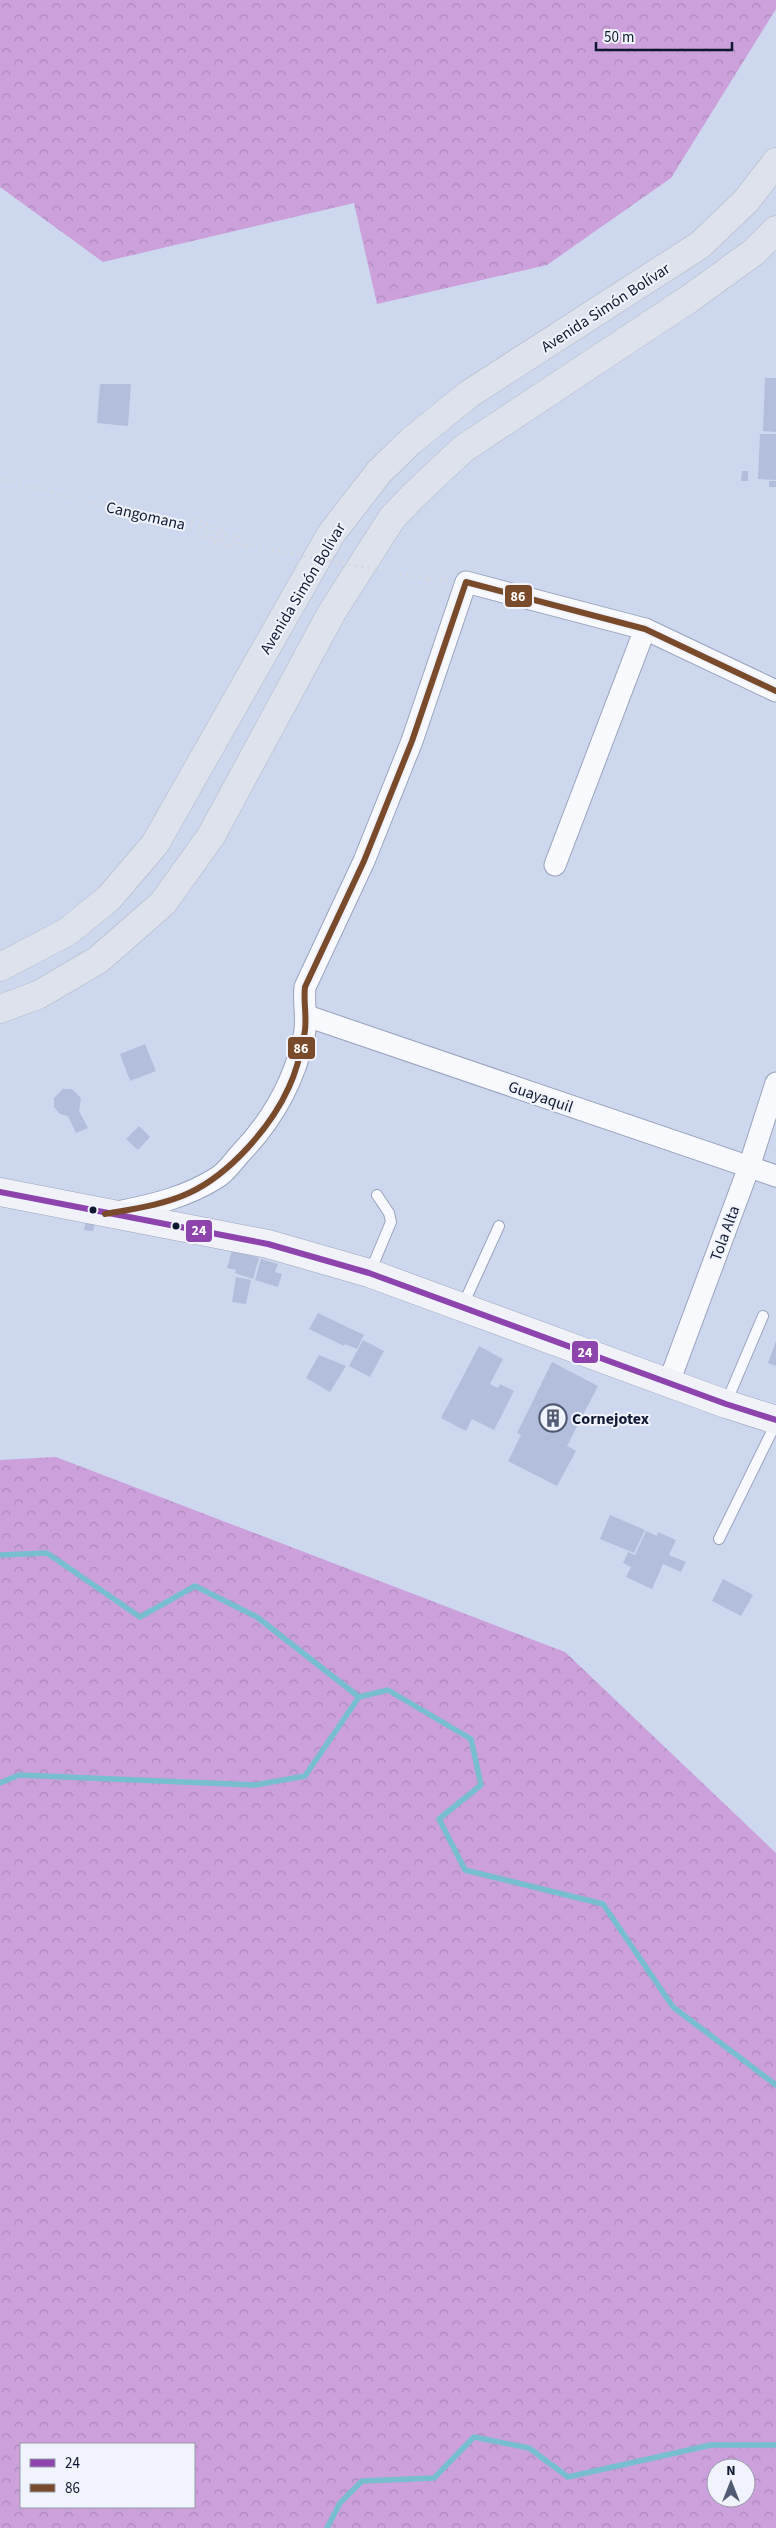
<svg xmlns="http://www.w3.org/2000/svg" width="776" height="2528" viewBox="0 0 776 2528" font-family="'Source Sans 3',sans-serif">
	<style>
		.forest { fill: url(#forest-crowns); fill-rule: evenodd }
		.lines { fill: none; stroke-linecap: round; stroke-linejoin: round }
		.stream { stroke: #77bfcf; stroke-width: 5.5 }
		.building { fill: #b2bedc }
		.lane-casing { stroke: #99a3ba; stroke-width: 12 }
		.street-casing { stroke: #99a3ba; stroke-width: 23 }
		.secondary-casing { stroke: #99a3ba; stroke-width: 29 }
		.highway-casing { stroke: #b0b6c4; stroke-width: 29 }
		.path { stroke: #d6d9e1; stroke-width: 3; stroke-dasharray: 2.5 4; stroke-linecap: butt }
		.lane { stroke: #f8f9fd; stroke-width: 10 }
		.street { stroke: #f8f9fd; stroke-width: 21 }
		.secondary { stroke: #f0f2f8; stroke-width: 28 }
		.highway { stroke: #dde2ed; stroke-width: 28 }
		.path-bridge { stroke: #d6d9e1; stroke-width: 3; stroke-dasharray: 2.5 4; stroke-linecap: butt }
		.bus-1-casing { stroke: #f0f3fb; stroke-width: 10 }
		.bus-2-casing { stroke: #f0f3fb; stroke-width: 10 }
		.bus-1 { stroke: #8e44ad; stroke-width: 6 }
		.bus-2 { stroke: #7a4b2a; stroke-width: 6 }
		.bus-dot { fill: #0f1831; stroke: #f0f3fb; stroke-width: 2 }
		.labels { text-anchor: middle; stroke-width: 4; stroke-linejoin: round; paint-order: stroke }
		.street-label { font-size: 16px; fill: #0f1831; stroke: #f0f3fb }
		.poi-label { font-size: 16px; font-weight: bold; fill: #0f1831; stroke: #f0f3fb; text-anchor: start }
		.line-badge { stroke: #f0f3fb; stroke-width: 2 }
		.badge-label { font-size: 14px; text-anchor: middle; font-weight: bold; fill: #fff }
	</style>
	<defs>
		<pattern id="forest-crowns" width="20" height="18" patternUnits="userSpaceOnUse" patternTransform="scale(1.25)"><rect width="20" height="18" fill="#cba0db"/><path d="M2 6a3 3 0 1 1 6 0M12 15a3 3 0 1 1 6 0" fill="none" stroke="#ad89bc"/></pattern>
	</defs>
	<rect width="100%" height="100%" fill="#cdd8ef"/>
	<g class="forest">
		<path d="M0 0H776V9L671 178 547 265 377 304 354 203 103 262 0 187Z"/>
		<path d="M56 1457 565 1652 776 1853V2528H0V1460ZM21 2444H194V2507H21ZM716 2468H746V2498H716Z"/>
	</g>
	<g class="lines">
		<g class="stream">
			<path d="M0 1555 47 1553 140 1617 195 1586 257 1617 359 1697 388 1690 471 1739 481 1785 439 1819 465 1870 603 1904 673 2007 776 2085"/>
			<path d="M0 1783 19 1775 255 1785 305 1776 359 1697"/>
			<path d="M327 2528 340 2503 362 2481 434 2478 474 2437 529 2448 568 2477 711 2445H776"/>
		</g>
	</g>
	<g class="building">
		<path d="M765 378H776V432L763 431Z"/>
		<path d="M100 384H131L128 426 97 423Z"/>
		<path d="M760 434H776V480L758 479Z"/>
		<path d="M742 471H748V481H741Z"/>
		<rect x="769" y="481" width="7" height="6"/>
		<path d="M145 1044 156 1071 130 1081 120 1054Z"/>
		<path d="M63 1089H72L81 1098 79 1111 88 1128 76 1133 68 1116 60 1114 54 1107V1098Z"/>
		<path d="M139 1126 150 1137 138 1150 126 1139Z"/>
		<path d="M86 1221 95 1223 93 1231 84 1230Z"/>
		<path d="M232 1250 259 1258 253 1279 235 1273 236 1270 227 1268Z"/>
		<path d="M261 1259 278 1264 275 1272 282 1274 278 1287 255 1280Z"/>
		<path d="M236 1277 251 1280 246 1304 232 1302Z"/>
		<path d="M318 1313 364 1335 357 1349 345 1344 344 1346 309 1329Z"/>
		<path d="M363 1340 384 1351 370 1377 349 1366Z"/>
		<path d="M776 1341V1366L768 1363Z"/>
		<path d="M479 1346 503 1359 490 1384 498 1388 500 1384 514 1391 494 1430 472 1419 466 1431 441 1418Z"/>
		<path d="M319 1355 346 1366 330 1392 306 1378Z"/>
		<path d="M552 1362 598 1386 567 1446 576 1451 557 1486 508 1461 521 1435 517 1433Z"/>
		<path d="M610 1515 645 1530 634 1553 600 1539Z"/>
		<path d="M646 1531 657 1536 658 1532 676 1540 669 1555 686 1562 681 1572 663 1564 652 1589 626 1577 631 1567 623 1563 628 1552 635 1555Z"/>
		<path d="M723 1579 753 1595 741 1616 712 1601Z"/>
	</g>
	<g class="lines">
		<g class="lane-casing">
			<g id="lane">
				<path d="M370 1272 391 1222 389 1213 377 1195"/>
				<path d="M463 1305 499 1226"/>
				<path d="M726 1403 763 1316"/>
				<path d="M719 1539 776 1423"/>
			</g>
		</g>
		<g class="street-casing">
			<g id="street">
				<path d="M555 865 645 629"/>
				<path d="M307 1016 776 1176"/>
				<path d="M117 1212C153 1205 187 1197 218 1177 226 1172 233 1162 239 1155 272 1121 294 1083 304 1036 308 1019 303 1004 305 987L364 861 412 741 466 582 645 629 776 691"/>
				<path d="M669 1382 749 1167 776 1083"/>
			</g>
		</g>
		<g class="secondary-casing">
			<path id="secondary" d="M0 1192 268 1244 369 1273 726 1404 776 1420"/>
		</g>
		<g class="highway-casing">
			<g id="highway">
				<path d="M0 967 67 932 109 898 155 844 331 534 379 472 411 441 469 394 700 245 746 201 776 162"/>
				<path d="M0 1009 38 995 98 960 163 903 211 836 332 612 392 518 414 495 463 449 689 299 754 252 776 230"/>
			</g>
		</g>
		<g class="path">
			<path d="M0 479 191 528 193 518 201 520 198 537 204 539 207 524 214 526 212 542 217 544 220 530 226 532 223 545 230 547 232 535 240 536 238 544 246 545"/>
			<path d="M427 579 448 580"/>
		</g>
		<use href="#lane" class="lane"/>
		<use href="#street" class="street"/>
		<use href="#secondary" class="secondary"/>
		<use href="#highway" class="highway"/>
		<path class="path-bridge" d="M246 545 427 579"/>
		<g class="bus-1-casing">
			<path id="bus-1" d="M0 1192 268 1244 369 1273 726 1404 776 1420"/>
		</g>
		<g class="bus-2-casing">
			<path id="bus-2" d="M105 1214C133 1209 163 1205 189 1193 230 1174 271 1127 289 1087 296 1072 301 1052 304 1036 308 1019 303 1004 305 987L364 861 412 741 466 582 645 629 776 691"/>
		</g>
		<use href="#bus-1" class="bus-1"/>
		<use href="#bus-2" class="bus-2"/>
	</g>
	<defs>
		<g id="building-ring" transform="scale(1.4375)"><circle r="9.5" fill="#f0f3fb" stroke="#525b74" stroke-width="1.5"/><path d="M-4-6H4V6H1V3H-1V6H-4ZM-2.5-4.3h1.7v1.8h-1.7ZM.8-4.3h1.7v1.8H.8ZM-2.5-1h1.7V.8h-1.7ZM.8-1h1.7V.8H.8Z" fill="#525b74"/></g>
	</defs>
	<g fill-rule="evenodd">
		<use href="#building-ring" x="553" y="1418"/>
	</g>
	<g class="bus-dot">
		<circle cx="93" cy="1210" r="4.5"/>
		<circle cx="176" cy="1226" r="4.5"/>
	</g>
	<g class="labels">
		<g class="street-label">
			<text transform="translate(605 307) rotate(-33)" y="6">Avenida Simón Bolívar</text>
			<text transform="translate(146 515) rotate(13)" y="6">Cangomana</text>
			<text transform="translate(302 588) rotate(-59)" y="6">Avenida Simón Bolívar</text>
			<text transform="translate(541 1096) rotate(19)" y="6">Guayaquil</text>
			<text transform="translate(724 1233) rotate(-70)" y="6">Tola Alta</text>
		</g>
		<g class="poi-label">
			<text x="572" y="1424">Cornejotex</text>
		</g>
	</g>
	<g class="line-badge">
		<rect x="504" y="584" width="29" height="24" rx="5" fill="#7a4b2a"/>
		<rect x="287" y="1036" width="29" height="24" rx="5" fill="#7a4b2a"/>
		<rect x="185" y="1219" width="28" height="24" rx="5" fill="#8e44ad"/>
		<rect x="571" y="1340" width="28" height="24" rx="5" fill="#8e44ad"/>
	</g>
	<g class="badge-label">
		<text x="518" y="601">86</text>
		<text x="301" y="1053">86</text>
		<text x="199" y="1235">24</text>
		<text x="585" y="1357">24</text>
	</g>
	<rect x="20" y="2443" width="175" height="65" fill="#f0f3fb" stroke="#969baa"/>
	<rect x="30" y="2459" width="25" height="8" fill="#8e44ad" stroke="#969baa"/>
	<text x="65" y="2468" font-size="15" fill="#0f1831">24</text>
	<rect x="30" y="2484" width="25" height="8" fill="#7a4b2a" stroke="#969baa"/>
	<text x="65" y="2493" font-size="15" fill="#0f1831">86</text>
	<g transform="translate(731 2483)"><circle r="24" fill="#f0f3fb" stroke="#969baa"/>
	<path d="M0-4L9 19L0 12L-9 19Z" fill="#525b74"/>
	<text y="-8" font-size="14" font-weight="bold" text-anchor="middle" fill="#0f1831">N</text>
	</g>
	<path d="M596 42v8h136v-8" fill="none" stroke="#0f1831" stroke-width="2.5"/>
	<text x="604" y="42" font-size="15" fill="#0f1831" stroke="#f0f3fb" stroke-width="4" paint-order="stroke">50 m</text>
</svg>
